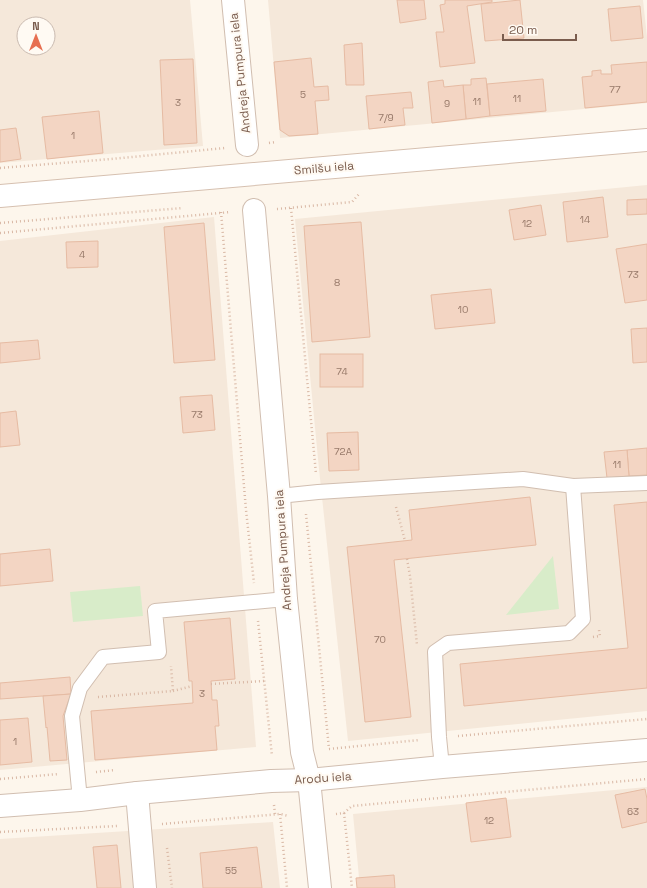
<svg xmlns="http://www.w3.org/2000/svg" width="647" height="888" viewBox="0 0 647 888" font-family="'Space Grotesk',sans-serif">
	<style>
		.residential { fill: #f5e8da; fill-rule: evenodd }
		.green { fill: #d8ecc9 }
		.building { fill: #f3d5c3; stroke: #e6bba3 }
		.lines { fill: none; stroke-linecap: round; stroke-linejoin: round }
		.lane-casing { stroke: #d1beb0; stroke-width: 16 }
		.street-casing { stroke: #d1beb0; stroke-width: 24 }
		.secondary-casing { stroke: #d6c0b0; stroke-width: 24 }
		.path { stroke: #d9b8a5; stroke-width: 2.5; stroke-dasharray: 1 3; stroke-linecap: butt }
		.lane { stroke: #fff; stroke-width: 14 }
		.street { stroke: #fff; stroke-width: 22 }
		.secondary { stroke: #fff; stroke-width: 22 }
		.labels { text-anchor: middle; stroke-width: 4; stroke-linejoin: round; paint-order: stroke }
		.number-label { font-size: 10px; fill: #987a6a }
		.street-label { font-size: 12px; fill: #7a5c4d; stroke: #fffaf3 }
	</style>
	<rect width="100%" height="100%" fill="#fdf6ec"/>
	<g class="residential">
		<path d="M0 0H190L203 146 0 163ZM24 24H48V48H24Z"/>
		<path d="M268 0H643L647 37V103L280 138Z"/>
		<path d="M647 185V711L348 741 319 469 295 219Z"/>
		<path d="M214 217 256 747 0 770V241Z"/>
		<path d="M647 787V888H360L353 814Z"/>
		<path d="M273 822 280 888H0V839Z"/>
	</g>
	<g class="green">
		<path d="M553 556 559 609 506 615Z"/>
		<path d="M140 586 143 616 73 622 70 592Z"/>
	</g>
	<g class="building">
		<path d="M397 0H424L426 19 400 23Z"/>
		<path d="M445 0H492V2L467 6 475 63 440 67 436 32H444L440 5 445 4Z"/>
		<path d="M520 0 524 38 485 41 481 4Z"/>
		<path d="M640 6 643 38 611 41 608 9Z"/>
		<path d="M362 43 364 85H346L344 45Z"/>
		<path d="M311 58 314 87 328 86 329 100 315 101 318 134 289 136 280 130 274 62Z"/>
		<path d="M193 59 197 143 164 145 160 60Z"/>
		<path d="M647 62V102L585 108 582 77 592 76V71L601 70V74H612L611 65Z"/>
		<path d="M486 78 490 116 466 119 463 85H471V79Z"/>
		<path d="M543 79 546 111 490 116 487 84Z"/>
		<path d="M443 80 444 87 463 85 466 119 432 123 428 82Z"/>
		<path d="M411 92 413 108H403L405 125 369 129 366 96Z"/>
		<path d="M99 111 103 153 47 159 42 117Z"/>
		<path d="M16 128 21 159 0 162V130Z"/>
		<path d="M603 197 608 237 567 242 563 202Z"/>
		<path d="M647 199V214L627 215V200Z"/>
		<path d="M541 205 546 235 514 240 509 210Z"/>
		<path d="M361 222 370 337 312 342 304 226Z"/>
		<path d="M204 223 215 360 174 363 164 227Z"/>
		<path d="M98 241V267L67 268 66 242Z"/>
		<path d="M647 244V300L625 303 616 249Z"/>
		<path d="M491 289 495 323 435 329 431 295Z"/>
		<path d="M647 328V362L633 363 631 329Z"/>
		<path d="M38 340 40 359 0 363V343Z"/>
		<rect x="320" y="354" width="43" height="33"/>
		<path d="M212 395 215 430 183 433 180 397Z"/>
		<path d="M16 411 20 445 0 447V413Z"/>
		<path d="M358 432 359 470 329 471 327 433Z"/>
		<path d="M647 448V475L629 476 627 450Z"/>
		<path d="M627 450 629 476 607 478 604 452Z"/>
		<path d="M530 497 536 545 394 560 411 717 365 722 347 547 412 540 409 510Z"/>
		<path d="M647 502V688L464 706 460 664 628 648 614 505Z"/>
		<path d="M50 549 53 581 0 586V554Z"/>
		<path d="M230 618 235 679 211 681 212 700H217L219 726H215L217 750 95 760 91 711 193 703 192 681H189L184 622Z"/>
		<path d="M70 677 71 694 0 699V683Z"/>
		<path d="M71 694 63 716 67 760 50 761 47 727 46 728 43 696Z"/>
		<path d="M28 718 32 762 0 765V720Z"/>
		<path d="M645 789 647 799V822L622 828 615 795Z"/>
		<path d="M506 798 511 837 471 842 466 803Z"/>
		<path d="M117 845 121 888H97L93 847Z"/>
		<path d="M257 847 262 888H203L200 853Z"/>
		<path d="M394 875 395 888H357L356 878Z"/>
	</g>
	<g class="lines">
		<g class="lane-casing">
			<g id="lane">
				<path d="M279 496 318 492 523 479 573 486 647 483"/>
				<path d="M442 767 439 737 435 652 448 643 569 633 583 619 573 486"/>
				<path d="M80 800 72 716 80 688 103 657 159 652 155 611 286 599"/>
			</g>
		</g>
		<g class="street-casing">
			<g id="street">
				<path d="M233 0 247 145"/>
				<path d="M254 210 279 496 286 599 302 752 309 780 320 888"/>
				<path d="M137 793 145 888"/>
				<path d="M0 806 80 800 137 793 271 781 309 780 442 767 647 750"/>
			</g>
		</g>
		<g class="secondary-casing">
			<path id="secondary" d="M0 196 647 140"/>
		</g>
		<g class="path">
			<path d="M269 143 276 142"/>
			<path d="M0 168 111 159 225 148"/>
			<path d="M291 208 316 474"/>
			<path d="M277 209 352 202 359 194"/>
			<path d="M221 212 246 510 254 583"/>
			<path d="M0 223 183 208"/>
			<path d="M0 233 231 212"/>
			<path d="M396 507 405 541"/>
			<path d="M306 514 329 749"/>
			<path d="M407 559 410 576 417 645"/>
			<path d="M258 621 272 756"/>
			<path d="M593 637 600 636 599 630"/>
			<path d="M211 684 264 681"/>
			<path d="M173 691 192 686"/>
			<path d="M98 697 173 691 171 666"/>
			<path d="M458 736 647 719"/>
			<path d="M329 749 419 740"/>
			<path d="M96 772 115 770"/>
			<path d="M0 779 59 774"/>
			<path d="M274 805 275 814"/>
			<path d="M344 813 352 888"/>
			<path d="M280 814 287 888"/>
			<path d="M336 814 344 813 352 806 647 779"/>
			<path d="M162 824 280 814 289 816"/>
			<path d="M0 832 117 826"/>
			<path d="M167 848 172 888"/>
		</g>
		<use href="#lane" class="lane"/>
		<use href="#street" class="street"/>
		<use href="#secondary" class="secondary"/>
	</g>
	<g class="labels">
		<g class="number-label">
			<text x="615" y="93">77</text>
			<text x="303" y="98">5</text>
			<text x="517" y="102">11</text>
			<text x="477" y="105">11</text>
			<text x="178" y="106">3</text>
			<text x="447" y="107">9</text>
			<text x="386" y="121">7/9</text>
			<text x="73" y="139">1</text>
			<text x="585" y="223">14</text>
			<text x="527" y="227">12</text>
			<text x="82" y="258">4</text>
			<text x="633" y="278">73</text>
			<text x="337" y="286">8</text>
			<text x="463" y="313">10</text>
			<text x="342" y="375">74</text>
			<text x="197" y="418">73</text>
			<text x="343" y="455">72A</text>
			<text x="617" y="468">11</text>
			<text x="380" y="643">70</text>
			<text x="202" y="697">3</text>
			<text x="15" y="745">1</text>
			<text x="633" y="815">63</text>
			<text x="489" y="824">12</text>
			<text x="231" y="874">55</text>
		</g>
		<g class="street-label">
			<text transform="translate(240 73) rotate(-96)" y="4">Andreja Pumpura iela</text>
			<text transform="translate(324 168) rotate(-5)" y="4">Smilšu iela</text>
			<text transform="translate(283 550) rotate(-94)" y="4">Andreja Pumpura iela</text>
			<text transform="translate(323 778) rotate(-4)" y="4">Arodu iela</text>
		</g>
	</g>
	<g transform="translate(36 36)"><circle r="19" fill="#fffaf3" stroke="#cabbb1"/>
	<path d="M0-3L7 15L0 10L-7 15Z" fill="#e76f51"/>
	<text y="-6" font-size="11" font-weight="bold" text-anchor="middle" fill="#7a5c4d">N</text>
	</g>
	<path d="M503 34v6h73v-6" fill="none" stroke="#7a5c4d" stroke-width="2"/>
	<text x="509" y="34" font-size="12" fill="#7a5c4d" stroke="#fffaf3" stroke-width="3" paint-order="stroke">20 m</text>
</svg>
